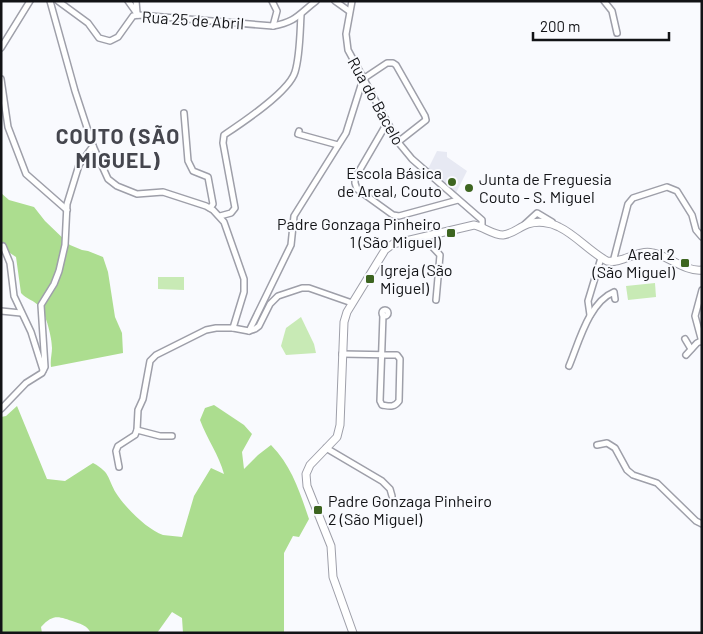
<svg xmlns="http://www.w3.org/2000/svg" width="703" height="634" viewBox="0 0 703 634" font-family="Barlow,sans-serif">
	<style>
		.built { fill: #e7e9f3 }
		.green { fill: #c8eab5 }
		.forest { fill: #acdd8f }
		.lines { fill: none; stroke-linecap: round; stroke-linejoin: round }
		.minor-casing { stroke: #9e9fa9; stroke-width: 8 }
		.major-casing { stroke: #9e9fa9; stroke-width: 9 }
		.minor { stroke: #fff; stroke-width: 5 }
		.major { stroke: #fff; stroke-width: 7 }
		.poi-dot { fill: #3d6520; stroke: #f9fafe; stroke-width: 2 }
		.labels { text-anchor: middle; stroke-width: 4; stroke-linejoin: round; paint-order: stroke }
		.street-label { font-size: 16px; fill: #121316; stroke: #f9fafe }
		.poi-label { font-size: 16px; fill: #121316; stroke: #f9fafe; text-anchor: end }
		.district-label { font-size: 21px; font-weight: bold; letter-spacing: 1px; fill: #45464e; stroke: #f9fafe }
	</style>
	<rect width="100%" height="100%" fill="#f9fafe"/>
	<path class="built" d="M437 151 447 152V157L467 171 456 193 428 169Z"/>
	<g class="green">
		<path d="M158 277H184V290L158 289Z"/>
		<path d="M655 283 656 297 628 300 626 286Z"/>
		<path d="M301 317 314 344 316 353 286 355 281 346 286 328Z"/>
	</g>
	<g class="forest">
		<path d="M1 193 9 200 34 207 45 221 70 245 82 250 88 251 103 257 108 272 115 317 122 333 123 353 51 367C50 360 52 354 52 348 52 338 46 314 40 307 34 300 26 299 21 293L16 257 1 247Z"/>
		<path d="M214 405 244 425 252 434 242 452 244 469 258 455 271 445C292 466 300 493 309 519L299 537 293 536 284 553V633H183L182 618 172 612 157 633H91C86 625 83 625 75 622 59 617 54 613 41 627L42 633H1V417L6 416 17 406 47 479 65 481 93 463C112 473 107 480 118 496 127 509 148 530 163 535 169 536 176 536 182 537L194 496 211 468 224 474C219 455 207 439 200 420L205 408Z"/>
	</g>
	<g class="lines">
		<g class="minor-casing">
			<g id="minor">
				<path d="M50 1 75 91 93 146 108 179 117 186 137 194 163 192 206 206 213 210 224 222 244 279V292L233 328"/>
				<path d="M58 1 88 23 99 38 110 41 118 37 133 16 138 15 273 26C296 22 299 14 316 1"/>
				<path d="M128 1 138 15"/>
				<path d="M136 1 137 13"/>
				<path d="M272 1 277 11 273 26"/>
				<path d="M335 1 349 11"/>
				<path d="M352 1 346 34 348 50 398 142 412 159 482 220V227"/>
				<path d="M604 1 612 11 617 33"/>
				<path d="M1 48 30 1"/>
				<path d="M1 79 8 127 26 174 67 210"/>
				<path d="M184 113 188 161 193 171 208 177 213 204 210 208"/>
				<path d="M387 123 355 178V183L357 189 393 215 399 216 458 200"/>
				<path d="M299 131 298 134 338 145"/>
				<path d="M220 216 231 213 235 208 223 143 224 135C242 123 289 92 295 72 300 56 300 31 301 15"/>
				<path d="M525 224 537 213 552 222"/>
				<path d="M423 237 440 255 436 300"/>
				<path d="M3 246 10 263 14 296 31 332 43 370"/>
				<path d="M613 262 628 204 633 198 667 187 677 191 692 215 696 230 702 237"/>
				<path d="M702 290 695 316 702 342"/>
				<circle cx="385" cy="313" r="3"/>
				<path d="M1 311 21 313"/>
				<path d="M590 315 588 301 601 258"/>
				<path d="M249 331 291 245 294 216 346 133 363 79 387 63H393L396 65 425 116 426 120 398 142"/>
				<path d="M685 339 691 349"/>
				<path d="M342 354 397 355 400 359 399 401C394 408 389 406 382 405L380 401 383 315"/>
				<path d="M686 355 697 343 701 341"/>
				<path d="M569 366C579 342 589 302 614 292L615 299"/>
				<path d="M1 409 26 383 42 373 45 367 41 305 54 284 59 271 65 245 67 204 79 165 93 146"/>
				<path d="M137 430 160 436H172"/>
				<path d="M597 445 607 443 615 448 627 470 633 475 657 483 696 521 702 524"/>
				<path d="M326 448 382 481 390 489 392 496"/>
				<path d="M119 467 116 451 118 446 135 435 137 430 138 410 143 399 150 361 156 355 206 330 216 328H233L249 331 255 329 259 326 270 304 278 296 302 288H309L352 303"/>
			</g>
		</g>
		<g class="major-casing">
			<path id="major" d="M353 633 333 577 331 546 307 486 306 474 310 465 337 437 340 425 344 322 347 312 385 250 393 244 474 225C484 227 493 235 503 235 513 234 519 227 528 224 537 221 550 222 559 227 576 235 590 252 607 261 623 264 637 249 653 253 669 256 685 272 702 270"/>
		</g>
		<use href="#minor" class="minor"/>
		<use href="#major" class="major"/>
	</g>
	<g class="poi-dot">
		<circle cx="452" cy="182" r="5"/>
		<circle cx="469" cy="188" r="5"/>
		<rect x="446" y="228" width="10" height="10" rx="2.5"/>
		<rect x="680" y="258" width="10" height="10" rx="2.5"/>
		<rect x="365" y="274" width="10" height="10" rx="2.5"/>
		<rect x="313" y="505" width="10" height="10" rx="2.5"/>
	</g>
	<g class="labels">
		<g class="street-label">
			<text transform="translate(193 20) rotate(4)" y="6">Rua 25 de Abril</text>
			<text transform="translate(376 101) rotate(61)" y="6">Rua do Bacelo</text>
		</g>
		<g class="poi-label">
			<text x="442" y="179">Escola Básica<tspan x="442" dy="18">de Areal, Couto</tspan></text>
			<text x="479" y="185" text-anchor="start">Junta de Freguesia<tspan x="479" dy="18">Couto - S. Miguel</tspan></text>
			<text x="441" y="230">Padre Gonzaga Pinheiro<tspan x="441" dy="18">1 (São Miguel)</tspan></text>
			<text x="675" y="260">Areal 2<tspan x="675" dy="18">(São Miguel)</tspan></text>
			<text x="380" y="276" text-anchor="start">Igreja (São<tspan x="380" dy="18">Miguel)</tspan></text>
			<text x="328" y="507" text-anchor="start">Padre Gonzaga Pinheiro<tspan x="328" dy="18">2 (São Miguel)</tspan></text>
		</g>
		<g class="district-label">
			<text x="118" y="144">COUTO (SÃO<tspan x="118" dy="24">MIGUEL)</tspan></text>
		</g>
	</g>
	<rect width="703" height="634" fill="none" stroke="#121316" stroke-width="5"/>
	<path d="M533 32v8h136v-8" fill="none" stroke="#121316" stroke-width="2.5"/>
	<text x="540" y="32" font-size="15" fill="#121316" stroke="#f9fafe" stroke-width="4" paint-order="stroke">200 m</text>
</svg>
